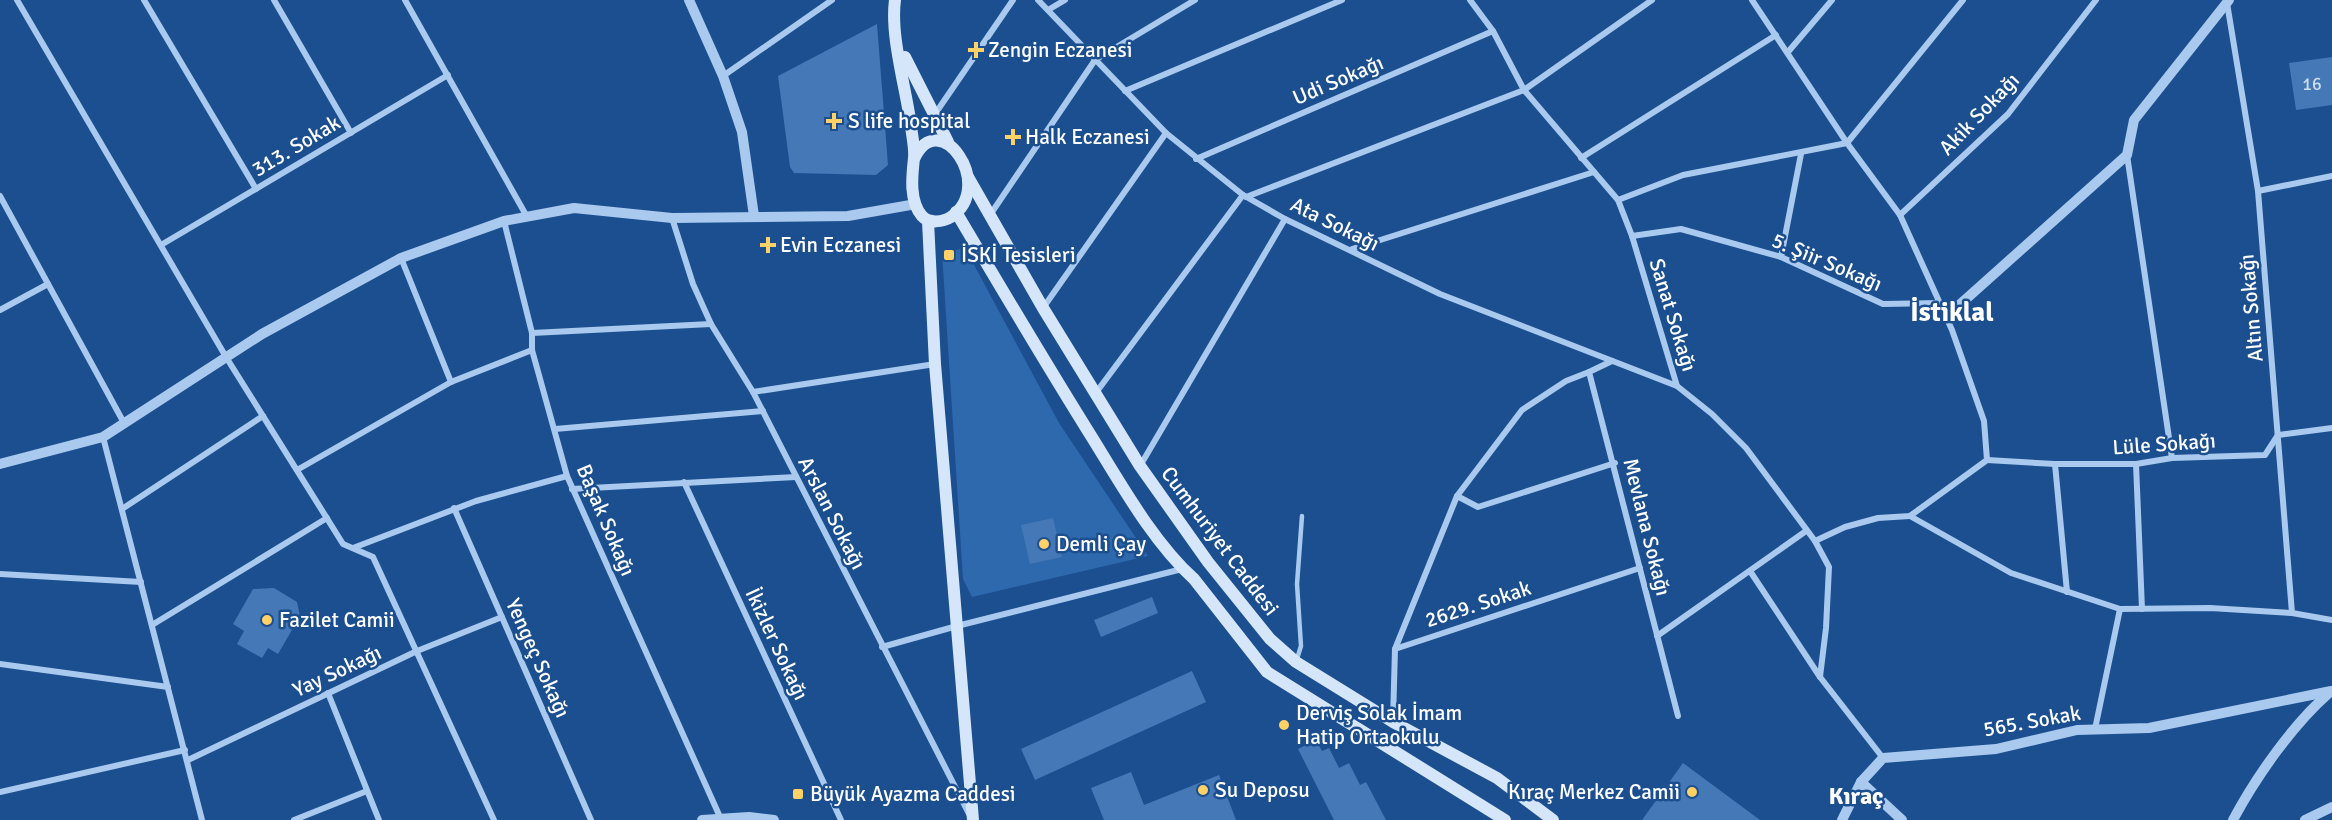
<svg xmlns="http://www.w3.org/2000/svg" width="2332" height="820" viewBox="0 0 2332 820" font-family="Signika,sans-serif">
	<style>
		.green { fill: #2e69ad }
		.building { fill: #4478b7 }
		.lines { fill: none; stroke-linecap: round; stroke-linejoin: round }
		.service { stroke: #a9c9ee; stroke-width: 4.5 }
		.minor { stroke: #a9c9ee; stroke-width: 6 }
		.tertiary { stroke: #a9c9ee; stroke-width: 10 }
		.secondary { stroke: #d6e6fa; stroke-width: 12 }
		.poi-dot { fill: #ffd166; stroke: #1b4f8f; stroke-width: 2 }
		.labels { text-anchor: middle; stroke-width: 5; stroke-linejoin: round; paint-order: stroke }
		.number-label { font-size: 18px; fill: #d0dded }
		.poi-label { font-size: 21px; fill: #fff; stroke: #1b4f8f; text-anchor: start }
		.street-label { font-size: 21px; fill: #fff; stroke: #1b4f8f }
		.quarter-label { font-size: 24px; font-weight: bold; fill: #fff; stroke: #1b4f8f }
		.district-label { font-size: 27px; font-weight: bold; fill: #fff; stroke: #1b4f8f }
	</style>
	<rect width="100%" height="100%" fill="#1b4f8f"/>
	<path class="green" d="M965 248 1059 423 1148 556 972 597 963 579 942 253Z"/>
	<g class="building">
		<path d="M877 24 888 165 876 175 794 173 790 167 778 76Z"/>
		<path d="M2332 57V105L2296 110 2289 63Z"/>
		<path d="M1053 518 1062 557 1030 564 1021 525Z"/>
		<path d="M274 588 297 602 300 616 278 654 268 648 262 658 237 644 244 631 233 624 253 589Z"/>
		<path d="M1152 597 1158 613 1101 637 1094 620Z"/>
		<path d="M1192 671 1206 702 1035 780 1021 749Z"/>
		<path d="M1316 740 1322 751 1329 748 1339 768 1349 763 1360 785 1366 782 1386 820H1334L1298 749Z"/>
		<path d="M1683 763 1760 820H1642Z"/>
		<path d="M1131 772 1144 805 1219 775 1236 820H1104L1091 788Z"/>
	</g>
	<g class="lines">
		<path class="service" d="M1296 662 1301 646 1297 584 1302 516"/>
		<g class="minor">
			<path d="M17 0 226 357 343 544 373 557 494 820"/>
			<path d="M144 0 256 189"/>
			<path d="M274 0 351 133"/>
			<path d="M405 0 526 215"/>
			<path d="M1038 0 1166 133 1243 195 1285 219 1440 294 1677 386"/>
			<path d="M1470 0 1493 31 1524 90 1618 200 1632 236 1677 386 1712 414 1746 448 1815 541 1829 567 1826 628 1820 677 1883 758"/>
			<path d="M1752 0 1847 143 1900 215 1952 330 1984 421 1987 460 1910 516 1878 518 1845 527 1815 541"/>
			<path d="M2227 3 2258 191 2292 613"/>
			<path d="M1048 10 1065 0"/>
			<path d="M1788 52 1832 0"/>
			<path d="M723 76 832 0"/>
			<path d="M1125 91 1342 0"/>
			<path d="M935 114 1013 0"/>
			<path d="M2127 155 2172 458"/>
			<path d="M1581 158 1776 35"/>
			<path d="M1196 159 1493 31"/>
			<path d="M2258 191 2332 176"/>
			<path d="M0 196 124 423"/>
			<path d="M1246 197 1524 90 1652 0"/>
			<path d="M1618 200 1683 175 1847 143 1963 0"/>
			<path d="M990 215 1095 60 1195 0"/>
			<path d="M1900 215 2008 114 2096 0"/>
			<path d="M672 218 693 284 711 324 753 392 969 814"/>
			<path d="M504 221 532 333V350L567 476 720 817"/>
			<path d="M1632 236 1681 229 1781 257 1883 304 1941 303"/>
			<path d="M161 245 448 75"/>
			<path d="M1352 249 1594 172"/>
			<path d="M1781 257 1801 154"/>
			<path d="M401 258 451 382"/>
			<path d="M1043 308 1166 133"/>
			<path d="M0 310 48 284"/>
			<path d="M532 333 711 324"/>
			<path d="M1612 361 1589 372 1678 716"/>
			<path d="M753 392 935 364"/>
			<path d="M1095 394 1243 195"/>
			<path d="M555 429 763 411"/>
			<path d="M103 437 202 820"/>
			<path d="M1987 460 2055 464H2136L2172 458 2265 455 2278 435 2332 428"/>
			<path d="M2055 464 2067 592"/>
			<path d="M2136 464 2142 609"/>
			<path d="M1140 466 1285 219"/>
			<path d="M297 470 451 382 532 350"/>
			<path d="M684 482 841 820"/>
			<path d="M572 489 796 477"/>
			<path d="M1457 496 1478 507 1615 463"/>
			<path d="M454 508 591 820"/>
			<path d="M122 509 263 416"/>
			<path d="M1910 516 2011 573 2120 609 2210 608 2292 613 2332 620"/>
			<path d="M353 548 476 501 567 476"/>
			<path d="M1750 571 1820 677"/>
			<path d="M0 574 141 582"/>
			<path d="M152 625 327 518"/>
			<path d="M1657 636 1806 531"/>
			<path d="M882 647 957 626 1182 569"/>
			<path d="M1395 649 1457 496 1522 410 1566 381 1589 372"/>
			<path d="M0 664 168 687"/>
			<path d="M328 693 379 820"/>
			<path d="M1393 720 1395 649 1640 568"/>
			<path d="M2095 729 2120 609"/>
			<path d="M188 760 417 651 502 617"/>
			<path d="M0 792 185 750"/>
			<path d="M294 820 367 791"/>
		</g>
		<g class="tertiary">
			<path d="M689 0 723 76 742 132 754 216"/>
			<path d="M1947 316 2127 155 2134 120 2229 0"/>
			<path d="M0 464 103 437 262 334 401 258 504 221 574 208 672 218 848 216 916 204"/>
			<path d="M1861 782 1902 820"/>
			<path d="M702 820 749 817 774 820"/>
			<path d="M1842 820 1861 782 1883 758 1996 749 2077 730 2149 728 2331 691"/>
			<path d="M2233 820C2256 777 2293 724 2330 692"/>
			<path d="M2305 820 2332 807"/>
		</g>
		<g class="secondary">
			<path d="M895 0C890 36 906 88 911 126 912 136 915 148 914 158 912 176 909 201 922 216 929 224 943 222 951 217 997 186 939 104 914 159"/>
			<path d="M905 57 948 142"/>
			<path d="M968 177 1043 308 1140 466 1208 562 1270 639 1296 662 1393 722 1497 778 1553 820"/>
			<path d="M956 212C1001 288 1046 364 1093 439 1122 486 1154 543 1194 579L1267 672 1505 820"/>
			<path d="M928 221 935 364 973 820"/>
		</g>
	</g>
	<g class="poi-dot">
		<path d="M973 41h6v6h6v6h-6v6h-6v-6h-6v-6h6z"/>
		<path d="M831 112h6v6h6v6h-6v6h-6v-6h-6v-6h6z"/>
		<path d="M1010 128h6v6h6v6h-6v6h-6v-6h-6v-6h6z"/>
		<path d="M765 236h6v6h6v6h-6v6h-6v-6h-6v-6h6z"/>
		<rect x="943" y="249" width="12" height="12" rx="3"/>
		<circle cx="1044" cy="544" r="6"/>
		<circle cx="267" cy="620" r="6"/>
		<circle cx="1284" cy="725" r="6"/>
		<circle cx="1203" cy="790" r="6"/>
		<circle cx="1692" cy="792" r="6"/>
		<rect x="792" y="788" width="12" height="12" rx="3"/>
	</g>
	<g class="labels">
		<g class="number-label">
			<text x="2312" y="90">16</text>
		</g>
		<g class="poi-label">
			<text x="988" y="57">Zengin Eczanesi</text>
			<text x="848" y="128">S life hospital</text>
			<text x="1025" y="144">Halk Eczanesi</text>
			<text x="780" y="252">Evin Eczanesi</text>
			<text x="961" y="262">İSKİ Tesisleri</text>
			<text x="1056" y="551">Demli Çay</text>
			<text x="279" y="627">Fazilet Camii</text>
			<text x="1296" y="720">Derviş Solak İmam<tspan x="1296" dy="24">Hatip Ortaokulu</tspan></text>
			<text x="1215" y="797">Su Deposu</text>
			<text x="1680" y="799" text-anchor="end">Kıraç Merkez Camii</text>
			<text x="810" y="801">Büyük Ayazma Caddesi</text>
		</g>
		<g class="street-label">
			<text transform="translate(1338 80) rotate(-23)" y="7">Udi Sokağı</text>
			<text transform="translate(1979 114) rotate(-46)" y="7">Akik Sokağı</text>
			<text transform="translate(296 146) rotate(-31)" y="7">313. Sokak</text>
			<text transform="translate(1335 224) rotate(26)" y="7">Ata Sokağı</text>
			<text transform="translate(1827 262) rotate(23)" y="7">5. Şiir Sokağı</text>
			<text transform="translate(2251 308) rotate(-95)" y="7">Altın Sokağı</text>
			<text transform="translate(1673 315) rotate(73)" y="7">Sanat Sokağı</text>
			<text transform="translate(2164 444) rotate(-4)" y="7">Lüle Sokağı</text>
			<text transform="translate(832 513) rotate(63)" y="7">Arslan Sokağı</text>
			<text transform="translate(606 520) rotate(67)" y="7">Başak Sokağı</text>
			<text transform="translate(1647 527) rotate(76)" y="7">Mevlana Sokağı</text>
			<text transform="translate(1220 541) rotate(53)" y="7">Cumhuriyet Caddesi</text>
			<text transform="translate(1478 604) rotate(-18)" y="7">2629. Sokak</text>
			<text transform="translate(777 644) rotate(65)" y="7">İkizler Sokağı</text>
			<text transform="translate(538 658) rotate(66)" y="7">Yengeç Sokağı</text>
			<text transform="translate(337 671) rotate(-25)" y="7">Yay Sokağı</text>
			<text transform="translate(2032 721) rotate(-10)" y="7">565. Sokak</text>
		</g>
		<g class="quarter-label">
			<text x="1856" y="804">Kıraç</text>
		</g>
		<g class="district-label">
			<text x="1952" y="321">İstiklal</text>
		</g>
	</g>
</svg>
